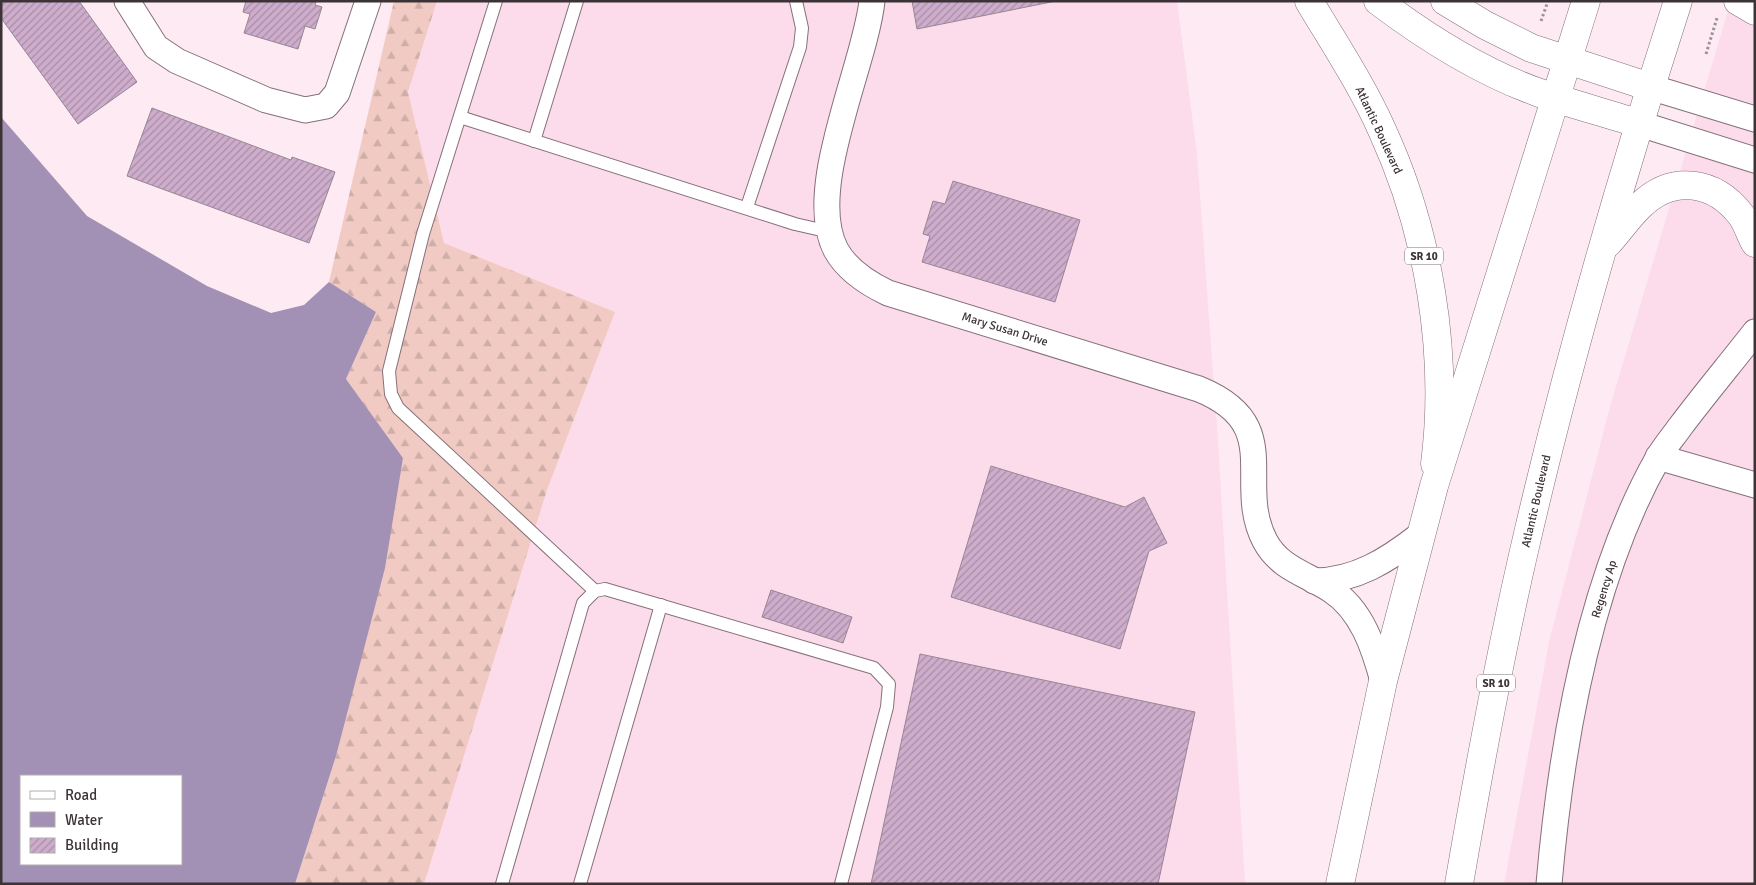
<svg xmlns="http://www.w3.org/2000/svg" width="1756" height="885" viewBox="0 0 1756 885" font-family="Signika,sans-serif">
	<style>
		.built { fill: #fcdceb }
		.forest { fill: url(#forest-firs) }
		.water { fill: #a290b5; fill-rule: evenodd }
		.building { fill: url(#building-hatch); stroke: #968695 }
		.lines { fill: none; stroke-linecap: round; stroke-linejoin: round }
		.lane-casing { stroke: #857079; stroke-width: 14 }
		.street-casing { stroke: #857079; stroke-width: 27 }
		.primary-casing { stroke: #857079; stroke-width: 29 }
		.highway-casing { stroke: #857079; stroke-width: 29 }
		.path { stroke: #9e9096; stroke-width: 3; stroke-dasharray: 2.5 2.5; stroke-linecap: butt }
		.lane { stroke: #fff; stroke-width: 12 }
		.street { stroke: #fff; stroke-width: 25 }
		.primary { stroke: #fff; stroke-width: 28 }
		.highway { stroke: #fff; stroke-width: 28 }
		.labels { text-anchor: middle; stroke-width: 4; stroke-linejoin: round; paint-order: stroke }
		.shield { fill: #fff; stroke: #767073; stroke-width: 1 }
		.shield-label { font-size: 11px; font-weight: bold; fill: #3c3337 }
		.street-label { font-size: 12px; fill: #3c3337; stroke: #fff }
	</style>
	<defs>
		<pattern id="forest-firs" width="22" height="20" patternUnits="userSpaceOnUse" patternTransform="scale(1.25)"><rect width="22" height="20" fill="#f1cac3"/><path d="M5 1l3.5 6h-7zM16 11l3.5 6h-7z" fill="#d0aea8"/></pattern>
		<pattern id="building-hatch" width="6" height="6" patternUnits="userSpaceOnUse" patternTransform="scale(1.25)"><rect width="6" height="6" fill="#ceadcc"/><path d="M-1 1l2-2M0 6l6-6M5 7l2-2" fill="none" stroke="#a88da6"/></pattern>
	</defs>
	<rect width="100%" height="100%" fill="#fdeaf2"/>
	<g class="built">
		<path d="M437 1H1177L1197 154 1217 427 1245 884H424L547 490 615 312 444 243 408 92Z"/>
		<path d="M1731 1H1755V884H1504L1549 642 1611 403Z"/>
	</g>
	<path class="forest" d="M394 1H437L408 92 444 243 615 312 547 490 424 884H295L336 756 357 669 403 458 346 379 376 312 329 282Z"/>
	<path class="water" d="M1 117 87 216 207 286 271 313 304 305 329 282 376 312 346 379 403 458 385 568 336 756 295 884H1ZM21 776H181V864H21Z"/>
	<g class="building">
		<path d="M1 1H79L137 82 78 124 1 18Z"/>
		<path d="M246 1H316L315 5 322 7 315 29 305 26 298 49 244 33 250 14 243 12Z"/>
		<path d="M912 1H1056L917 29Z"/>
		<path d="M152 108 291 160 292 157 335 172 309 243 127 176Z"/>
		<path d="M953 181 1080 220 1055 302 922 262 930 236 923 234 933 201 945 204Z"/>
		<path d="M991 466 1125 507 1144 497 1167 543 1149 551 1120 649 951 597Z"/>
		<path d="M771 590 852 617 843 643 762 617Z"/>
		<path d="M920 654 1195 712 1158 884H871Z"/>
	</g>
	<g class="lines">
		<g class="lane-casing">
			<g id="lane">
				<path d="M496 1 423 234 389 371 391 394 398 408 595 591"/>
				<path d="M460 117 795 224 830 232"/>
				<path d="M534 141 577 1"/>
				<path d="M747 207 800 47 802 28 796 1"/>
				<path d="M502 884 583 603 595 591 605 589 874 668 889 684 887 707 841 884"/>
				<path d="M580 884 661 605"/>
			</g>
		</g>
		<g class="street-casing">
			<g id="street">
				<path d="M127 1 156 47 177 61 266 100 305 110 326 106 337 93 368 1"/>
				<path d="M872 1C865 66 804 190 836 250 847 270 867 283 888 293L1199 389C1287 425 1234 482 1265 541 1280 569 1307 574 1331 590 1362 610 1374 648 1383 681"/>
				<path d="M1650 87 1755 119"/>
				<path d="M1640 124 1755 160"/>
				<path d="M1658 457 1755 485"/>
				<path d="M1314 581C1355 581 1388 560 1420 535"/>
				<path d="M1549 884C1561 746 1589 580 1658 458 1664 447 1673 437 1680 427 1704 395 1730 364 1755 332"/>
			</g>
		</g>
		<g class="primary-casing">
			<g id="primary">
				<path d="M1309 1C1334 43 1362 85 1382 130 1429 232 1449 353 1435 464"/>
				<path d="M1378 1C1427 38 1479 71 1537 92 1571 104 1606 113 1640 124"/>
				<path d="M1445 1 1485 25 1531 48 1650 87"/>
			</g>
		</g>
		<g class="highway-casing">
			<g id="highway">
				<path d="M1738 1 1755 11"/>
				<path d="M1608 243C1619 231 1629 216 1641 205 1673 174 1715 181 1741 215 1747 223 1750 234 1755 243"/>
				<path d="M1340 884 1383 681 1434 486 1586 1"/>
				<path d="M1459 884C1479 768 1500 653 1527 538 1569 357 1621 178 1678 1"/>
			</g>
		</g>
		<g class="path">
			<path d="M1541 21 1548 1"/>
			<path d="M1706 54 1717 18"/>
		</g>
		<use href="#lane" class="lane"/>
		<use href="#street" class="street"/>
		<use href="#primary" class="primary"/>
		<use href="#highway" class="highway"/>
	</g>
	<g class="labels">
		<g class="shield">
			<rect x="1405" y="247.5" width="38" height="17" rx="4"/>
			<rect x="1477" y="674.5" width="38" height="17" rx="4"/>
		</g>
		<g class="shield-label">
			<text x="1424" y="260">SR 10</text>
			<text x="1496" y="687">SR 10</text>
		</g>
		<g class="street-label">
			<text transform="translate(1379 130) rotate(65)" y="4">Atlantic Boulevard</text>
			<text transform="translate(1005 329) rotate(17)" y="4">Mary Susan Drive</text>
			<text transform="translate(1536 501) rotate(-77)" y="4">Atlantic Boulevard</text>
			<text transform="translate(1604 589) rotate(-73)" y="4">Regency Ap</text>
		</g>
	</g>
	<rect width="1756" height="885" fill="none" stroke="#3c3337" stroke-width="5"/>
	<rect x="20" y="775" width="162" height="90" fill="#ffffff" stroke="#b1adaf"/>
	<rect x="30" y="791" width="25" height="8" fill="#ffffff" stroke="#b1adaf"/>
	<text x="65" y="800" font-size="15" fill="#3c3337">Road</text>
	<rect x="30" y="812" width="25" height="15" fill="#a290b5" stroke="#b1adaf"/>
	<text x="65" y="825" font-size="15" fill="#3c3337">Water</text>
	<rect x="30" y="838" width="25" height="15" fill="url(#building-hatch)" stroke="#b1adaf"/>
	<text x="65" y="850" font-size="15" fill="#3c3337">Building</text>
</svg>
